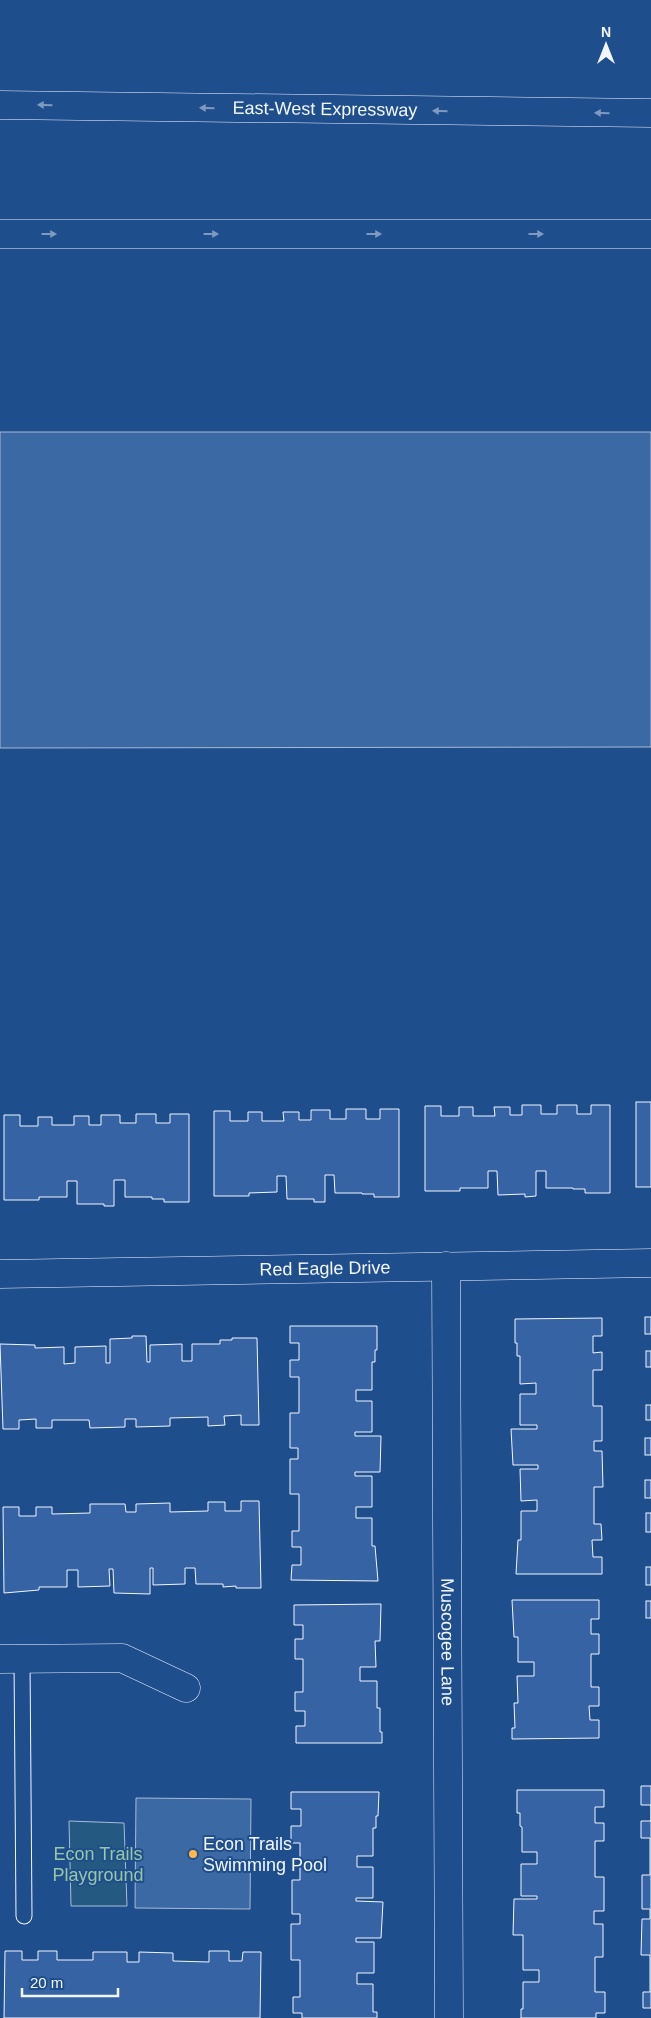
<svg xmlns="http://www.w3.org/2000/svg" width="651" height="2018" viewBox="0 0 651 2018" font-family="Arial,sans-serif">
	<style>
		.green { fill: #245a82; stroke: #a8bbd7 }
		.water { fill: #3b69a3; stroke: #a8bbd7 }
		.building { fill: #3563a3; stroke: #f2f6ff }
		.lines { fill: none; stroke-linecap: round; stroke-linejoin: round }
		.service-casing { stroke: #f2f6ff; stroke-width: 17 }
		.minor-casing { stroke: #f2f6ff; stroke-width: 29 }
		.motorway-casing { stroke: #f2f6ff; stroke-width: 29 }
		.service { stroke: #1f4e8c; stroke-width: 15 }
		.minor { stroke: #1f4e8c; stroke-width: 28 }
		.motorway { stroke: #1f4e8c; stroke-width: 28 }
		.oneway { fill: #7e9ac0 }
		.poi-dot { fill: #ffb74d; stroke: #1f4e8c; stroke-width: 2 }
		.labels { text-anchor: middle; stroke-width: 4; stroke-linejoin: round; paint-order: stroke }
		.street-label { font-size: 18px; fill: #f2f6ff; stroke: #1f4e8c }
		.poi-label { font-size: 18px; fill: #f2f6ff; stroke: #1f4e8c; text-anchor: start }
		.park-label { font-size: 18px; fill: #97c8a6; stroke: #1f4e8c }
	</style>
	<rect width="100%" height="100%" fill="#1f4e8c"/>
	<path class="green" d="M69 1821 124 1823 127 1906H71Z"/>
	<g class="water">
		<path d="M0 432H651V747L0 748Z"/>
		<path d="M136 1798 251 1799 250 1909 135 1908Z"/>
	</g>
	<g class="building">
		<rect x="636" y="1102" width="15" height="85"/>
		<path d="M522 1105H541V1114H557V1105H577V1114H591V1105H610V1193H585V1189H573V1188H546V1171H536V1196L525 1197V1194L498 1195 497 1171H488V1188H460V1191H425V1106H441V1116H459V1107H473V1116H495L494 1107H510V1115H522Z"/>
		<path d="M346 1109H366V1119H380V1109H399V1197H374V1194H362V1193H335L334 1175H325V1202H314V1199H287L286 1176H277V1192L249 1193V1196H214V1111H230V1121H248V1112H262V1121H284L283 1112H299V1120H311V1110H330V1119H346Z"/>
		<path d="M136 1114H156V1123H170V1114H189V1202H164V1199H152V1197H125V1180H114V1206H104V1204H77V1181H67V1197H39V1200H4V1115H20V1126H38V1117H52V1125H74V1116H89V1125H101V1115H120V1123H136Z"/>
		<rect x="645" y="1317" width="6" height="17"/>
		<path d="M602 1318V1336H593V1353L602 1352V1370H593V1406H602V1441H594V1451H602L603 1487H594V1524H601L602 1540H592L593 1557H602V1574H516L518 1540H521V1511H537V1500L521 1501 520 1469H538V1465H513L511 1429H537V1425H520V1394H536V1383L520 1384V1356H517V1343H515V1319Z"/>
		<path d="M290 1326H377V1350H375V1362H372V1390H356V1401H372V1432H355V1436H381L380 1472H355V1476H372V1507H356V1518H372V1546H375L378 1581 291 1580 292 1565H301V1547H292V1531H299V1494H290V1459H298V1448H290V1413H299V1377H290V1360H299V1343H290Z"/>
		<path d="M132 1336H146L147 1362H150V1345L182 1344V1361H192V1344H220V1340H232V1338H257L259 1425H241V1415L224 1416 225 1425 208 1426V1417L170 1418V1426L136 1427V1419H125V1427L90 1428 89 1420H52V1428H36V1419L19 1420V1429H3L0 1344 35 1345V1348L64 1347V1364L75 1363V1347L106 1346V1363H110V1339L132 1338Z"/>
		<rect x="646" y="1351" width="5" height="16"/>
		<rect x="646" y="1405" width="5" height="15"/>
		<rect x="645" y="1438" width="6" height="17"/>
		<rect x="645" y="1480" width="6" height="18"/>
		<path d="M241 1501H259L261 1588H236V1586L223 1587V1584H196L195 1568H185V1584L153 1585V1568H150V1594L114 1593 113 1569H109L110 1586 78 1587V1570H67V1587H39V1590L4 1593 3 1507H19V1516H36V1507H52V1514L90 1513V1504H125L126 1512H136V1504L170 1503V1512L208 1511V1502H225V1511H241Z"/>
		<rect x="646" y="1513" width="5" height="19"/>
		<rect x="646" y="1567" width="5" height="18"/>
		<path d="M512 1600H599V1619H591V1634H599V1654H591V1687H599V1706H589L590 1720H599V1738L512 1739V1728H515L514 1703H518L517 1676H534V1662H518V1637H514Z"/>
		<rect x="646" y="1601" width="5" height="17"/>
		<path d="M381 1604 380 1641H375L376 1667H360V1681H377V1708H380V1732H382V1743H296V1726H305V1711H295V1692H303V1659H295V1639H303V1625H294V1605Z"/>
		<path d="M641 1786H651V2008H643V1992H650V1955H641L642 1919H650V1909H642V1875H650V1838H641V1821H651V1805H641Z"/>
		<path d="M517 1790H604V1807H595V1823H604V1841H595V1877H604V1911H594V1924H603V1957H595V1992H605V2013H596V2018H521V2009H523V1982H539V1970H523V1935H513L514 1899H537V1896H521V1864H537V1852H522V1827L520 1826V1813H517Z"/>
		<path d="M291 1792H379L378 1816H376V1828H373V1856H357V1867H373V1898H356V1901L383 1902 381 1938H356V1942H374V1973H357V1984H373V2012H377V2018H302V2013H293V1997H300V1960H291V1924H300V1914H292V1880H300V1843H291V1826H301V1809H291Z"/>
		<path d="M5 1951H22V1960H38V1951H57V1960H93V1952H127V1962H139V1952L173 1953V1961L209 1962V1951H229V1961H242L243 1952H261L260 2018H4Z"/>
	</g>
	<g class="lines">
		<g class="service-casing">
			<path id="service" d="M22 1659 24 1916"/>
		</g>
		<g class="minor-casing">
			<g id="minor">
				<path id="s1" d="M446 1266 449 2018"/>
				<path id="s2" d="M0 1274 651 1263"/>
				<path d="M0 1659 122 1658 186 1688"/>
			</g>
		</g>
		<g class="motorway-casing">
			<g id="motorway">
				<path id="s3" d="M0 105 651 113"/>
				<path d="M0 234H651"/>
			</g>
		</g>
		<use href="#service" class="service"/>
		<use href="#minor" class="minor"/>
		<use href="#motorway" class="motorway"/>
	</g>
	<defs><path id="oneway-solid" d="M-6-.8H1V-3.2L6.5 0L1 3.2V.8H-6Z" transform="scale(1.25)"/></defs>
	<g class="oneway">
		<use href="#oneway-solid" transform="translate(45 105) rotate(-179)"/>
		<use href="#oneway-solid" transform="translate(207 108) rotate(-179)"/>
		<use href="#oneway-solid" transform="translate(440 111) rotate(-179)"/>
		<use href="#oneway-solid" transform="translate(602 113) rotate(-179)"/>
		<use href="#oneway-solid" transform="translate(49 234)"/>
		<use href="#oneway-solid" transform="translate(211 234)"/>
		<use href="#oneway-solid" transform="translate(374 234)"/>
		<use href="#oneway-solid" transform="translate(536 234)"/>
	</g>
	<circle class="poi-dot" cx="193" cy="1854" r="5"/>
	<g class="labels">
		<g class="street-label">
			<text dy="6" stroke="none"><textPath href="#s3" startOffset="325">East-West Expressway</textPath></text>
			<text dy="6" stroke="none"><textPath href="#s2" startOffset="325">Red Eagle Drive</textPath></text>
			<text dy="6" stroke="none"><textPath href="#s1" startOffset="376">Muscogee Lane</textPath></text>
		</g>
		<g class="poi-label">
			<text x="203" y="1850">Econ Trails<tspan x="203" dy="21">Swimming Pool</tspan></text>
		</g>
		<g class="park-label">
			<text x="98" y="1860">Econ Trails<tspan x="98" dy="21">Playground</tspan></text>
		</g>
	</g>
	<g transform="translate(606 45)" stroke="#1f4e8c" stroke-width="4" paint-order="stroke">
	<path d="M0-4L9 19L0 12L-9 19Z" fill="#f2f6ff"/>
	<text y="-8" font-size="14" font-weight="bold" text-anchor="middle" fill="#f2f6ff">N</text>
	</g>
	<path d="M22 1988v8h96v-8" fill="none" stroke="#f2f6ff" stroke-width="2.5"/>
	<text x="30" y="1988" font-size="15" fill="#f2f6ff" stroke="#1f4e8c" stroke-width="4" paint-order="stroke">20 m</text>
</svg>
